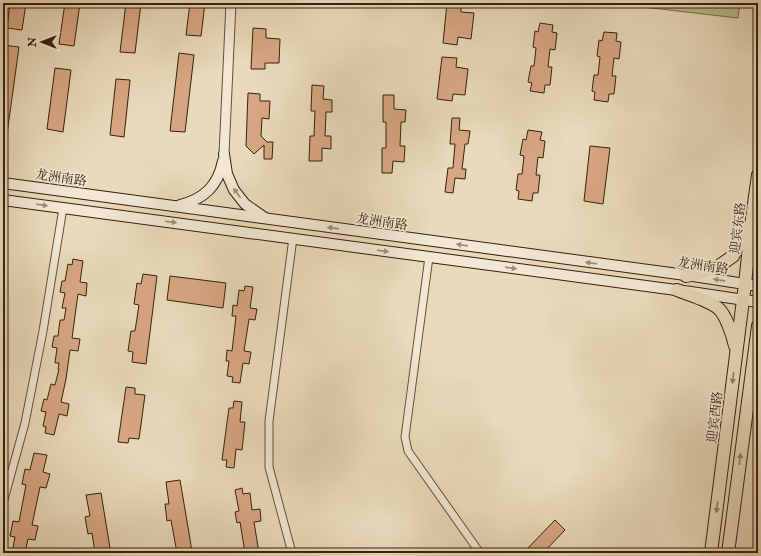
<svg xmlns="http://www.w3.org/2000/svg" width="761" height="556" viewBox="0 0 761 556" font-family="'IM FELL Double Pica','Noto Serif SC',serif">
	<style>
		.green { fill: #b8bf8e; stroke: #76704d }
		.building { fill: #d7a783; stroke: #35210c }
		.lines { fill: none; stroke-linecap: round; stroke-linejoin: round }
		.minor-casing { stroke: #624f38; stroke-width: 9 }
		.tertiary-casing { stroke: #624f38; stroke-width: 11 }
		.secondary-casing { stroke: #35210c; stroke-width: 12 }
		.trunk-casing { stroke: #35210c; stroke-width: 14 }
		.minor { stroke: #f1e7d3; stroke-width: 7 }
		.tertiary { stroke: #f1e7d3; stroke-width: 9 }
		.secondary { stroke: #f1e7d3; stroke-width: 10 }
		.trunk { stroke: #e9dabb; stroke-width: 12 }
		.oneway { fill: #9c8e79 }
		.oneway2 { fill: #8f7e64 }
		.labels { text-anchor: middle; stroke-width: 3.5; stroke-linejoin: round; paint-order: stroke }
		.street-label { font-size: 13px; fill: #35210c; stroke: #f1e7d3 }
	</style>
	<rect width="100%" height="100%" fill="#e9dabb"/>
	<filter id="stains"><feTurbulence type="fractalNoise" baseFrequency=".005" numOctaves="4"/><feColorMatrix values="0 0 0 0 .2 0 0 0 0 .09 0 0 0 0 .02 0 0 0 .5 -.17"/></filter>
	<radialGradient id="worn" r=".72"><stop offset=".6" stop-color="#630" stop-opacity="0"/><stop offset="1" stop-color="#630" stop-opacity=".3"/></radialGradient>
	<path class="green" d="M609 3H740L738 18Z"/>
	<g class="building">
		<path d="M10 3H26L22 30 7 28Z"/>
		<path d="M65 3H80L74 46 59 44Z"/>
		<path d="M126 3H141L135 53 120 52Z"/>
		<path d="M190 3H205L201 36 186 35Z"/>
		<path d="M447 3 461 5V12L474 13 471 39 458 37 457 45 443 43Z"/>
		<path d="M540 23 553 25 552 32 557 33 555 50 550 49 548 67H552L550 85H545L544 93 530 91 532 83 528 82 531 66H534L536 48 533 47 535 31 538 32Z"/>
		<path d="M253 28 266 29V38L280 39 279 63H265V69H251Z"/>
		<path d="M604 32 617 33 616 41 621 42 619 59 614 58 612 76H616L614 94H609L608 102 594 100 595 92 592 91 594 75H598L600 57 597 56 599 40 602 41Z"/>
		<path d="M3 45 19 47 7 134H3Z"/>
		<path d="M179 53 194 55 185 132 170 131Z"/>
		<path d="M442 57 457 58 456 67 468 69 465 95 453 94 452 101 437 99Z"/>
		<path d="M55 68 71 70 63 132 47 129Z"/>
		<path d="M116 79 130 80 124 137 110 135Z"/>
		<path d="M312 85 324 86 323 99 332 100V112H326L325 136H331V149L322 148V161H309L310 136H314L315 111H311Z"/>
		<path d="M248 93 260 94V101H270L269 119 262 118 261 136 267 142H273L272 159H264V145L254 154 246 146Z"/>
		<path d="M383 95H394V109L406 110 405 122H401L400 146H405L404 162 393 161 392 173H382V148H386V122H383Z"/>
		<path d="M452 118H460L459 130 470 131 468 144H465L462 169H466L465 179 455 178 453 193 445 192 448 168H453L455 144H450Z"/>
		<path d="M528 130 542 132 540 140 545 141 543 158 538 157 536 175H540L538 193H533L532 201 518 199 519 191 516 190 518 174H522L524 156 520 155 523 139 526 140Z"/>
		<path d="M590 146 610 148 603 204 584 201Z"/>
		<path d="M73 259 83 261 80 282 87 283 86 296 78 294 72 338 80 339 78 351 70 350 66 379 61 402 69 404 67 416 59 414 54 435 45 433 46 427 43 426 46 412 41 411 44 399 47 400 51 384 55 385 59 369H58L59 363H55L57 348 52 347 54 336H58L60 320H64L66 308H62L65 293 60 292 62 281H65L68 264 72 265Z"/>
		<path d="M143 274 157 276 146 364 132 362 133 352 128 351 131 331H135L139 305 134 304 137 283 141 284Z"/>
		<path d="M170 276 226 283 223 308 167 300Z"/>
		<path d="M245 286 253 287 250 308 257 309 255 320 249 319 244 351 251 352 249 364 243 363 240 383 232 382 233 377 227 376 229 361H226L227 350 232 351 234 334 236 316H232L233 305 237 306 239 290 244 291Z"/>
		<path d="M126 387 135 388V394L145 395 139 439 129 438 128 443 118 442Z"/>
		<path d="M234 401 242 402 240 422H245L242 450 236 449 234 468 226 467 227 460H222L229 408H233Z"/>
		<path d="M34 453 47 455 43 472 50 474 46 488 40 487 32 525 38 526 35 540 28 539 25 553H12L15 537 10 536 13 521 19 522 26 485 22 484 25 469 30 470Z"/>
		<path d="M180 480 190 539 192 553H177L171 520 167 521 165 504H169L166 482Z"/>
		<path d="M242 488 243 494 250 493 252 510 260 509 261 521 254 522 259 553H245L240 522 237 523 235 512 239 511 235 490Z"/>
		<path d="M101 493 110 548V553H95L92 533 88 534 85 517 90 516 86 495Z"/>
		<path d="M555 520 565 530 543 553H531L527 549Z"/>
	</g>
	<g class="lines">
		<g class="minor-casing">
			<g id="minor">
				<path d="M429 257 405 437 408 451 480 553"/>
				<path d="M3 503 25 423 43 331 63 208"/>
				<path d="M292 553 269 467V421L293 238"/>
			</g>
		</g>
		<g class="tertiary-casing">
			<path id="tertiary" d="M224 154 231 3"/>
		</g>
		<g class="secondary-casing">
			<g id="secondary">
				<path d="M224 154 227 174 234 190 245 204 265 218"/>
				<path d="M3 183 693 276 758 286"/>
				<path d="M3 200 691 292 758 302"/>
				<path d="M180 205C204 199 218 186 223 161"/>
			</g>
		</g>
		<g class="trunk-casing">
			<g id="trunk">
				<path d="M686 276 701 273 719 266 733 256 747 228"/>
				<path d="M677 290C689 295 708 300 718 308 726 315 733 336 735 346"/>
				<path d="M711 553 745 284 752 218 758 175"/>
				<path d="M728 553 758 326"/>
			</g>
		</g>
		<use href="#minor" class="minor"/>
		<use href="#tertiary" class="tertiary"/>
		<use href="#secondary" class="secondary"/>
		<use href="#trunk" class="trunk"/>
	</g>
	<defs><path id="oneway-solid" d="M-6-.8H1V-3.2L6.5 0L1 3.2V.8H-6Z"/></defs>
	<g class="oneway">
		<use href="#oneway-solid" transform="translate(237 193) rotate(-126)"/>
		<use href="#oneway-solid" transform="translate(42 205) rotate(8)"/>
		<use href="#oneway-solid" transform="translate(171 222) rotate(7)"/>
		<use href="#oneway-solid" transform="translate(333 228) rotate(-172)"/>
		<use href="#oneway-solid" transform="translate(462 245) rotate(-172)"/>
		<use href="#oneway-solid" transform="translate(383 251) rotate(8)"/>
		<use href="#oneway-solid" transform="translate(591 263) rotate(-172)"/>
		<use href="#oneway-solid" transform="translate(511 268) rotate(8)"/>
		<use href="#oneway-solid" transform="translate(719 280) rotate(-172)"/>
	</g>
	<g class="oneway2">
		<use href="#oneway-solid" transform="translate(733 378) rotate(97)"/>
		<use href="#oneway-solid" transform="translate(740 459) rotate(-82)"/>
		<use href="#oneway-solid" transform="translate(717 507) rotate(97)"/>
	</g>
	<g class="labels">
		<g class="street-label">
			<text transform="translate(61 177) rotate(8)" y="5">龙洲南路</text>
			<text transform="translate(382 221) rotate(8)" y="5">龙洲南路</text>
			<text transform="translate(737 228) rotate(-83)" y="5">迎宾东路</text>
			<text transform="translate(703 265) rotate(8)" y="5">龙洲南路</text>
			<text transform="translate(714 417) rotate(-83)" y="5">迎宾西路</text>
		</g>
	</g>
	<rect width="761" height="556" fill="none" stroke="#e9dabb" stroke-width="16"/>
	<rect x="4" y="4" width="753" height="548" fill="none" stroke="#35210c" stroke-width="2"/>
	<rect x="8" y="8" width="745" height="540" fill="none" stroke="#35210c"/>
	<g transform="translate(42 42) rotate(270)" stroke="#f1e7d3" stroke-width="3" paint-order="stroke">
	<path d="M0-3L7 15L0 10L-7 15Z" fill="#35210c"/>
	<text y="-6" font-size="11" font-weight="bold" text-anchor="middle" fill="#35210c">N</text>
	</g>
	<rect width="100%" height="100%" filter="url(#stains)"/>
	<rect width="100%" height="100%" fill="url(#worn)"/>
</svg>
